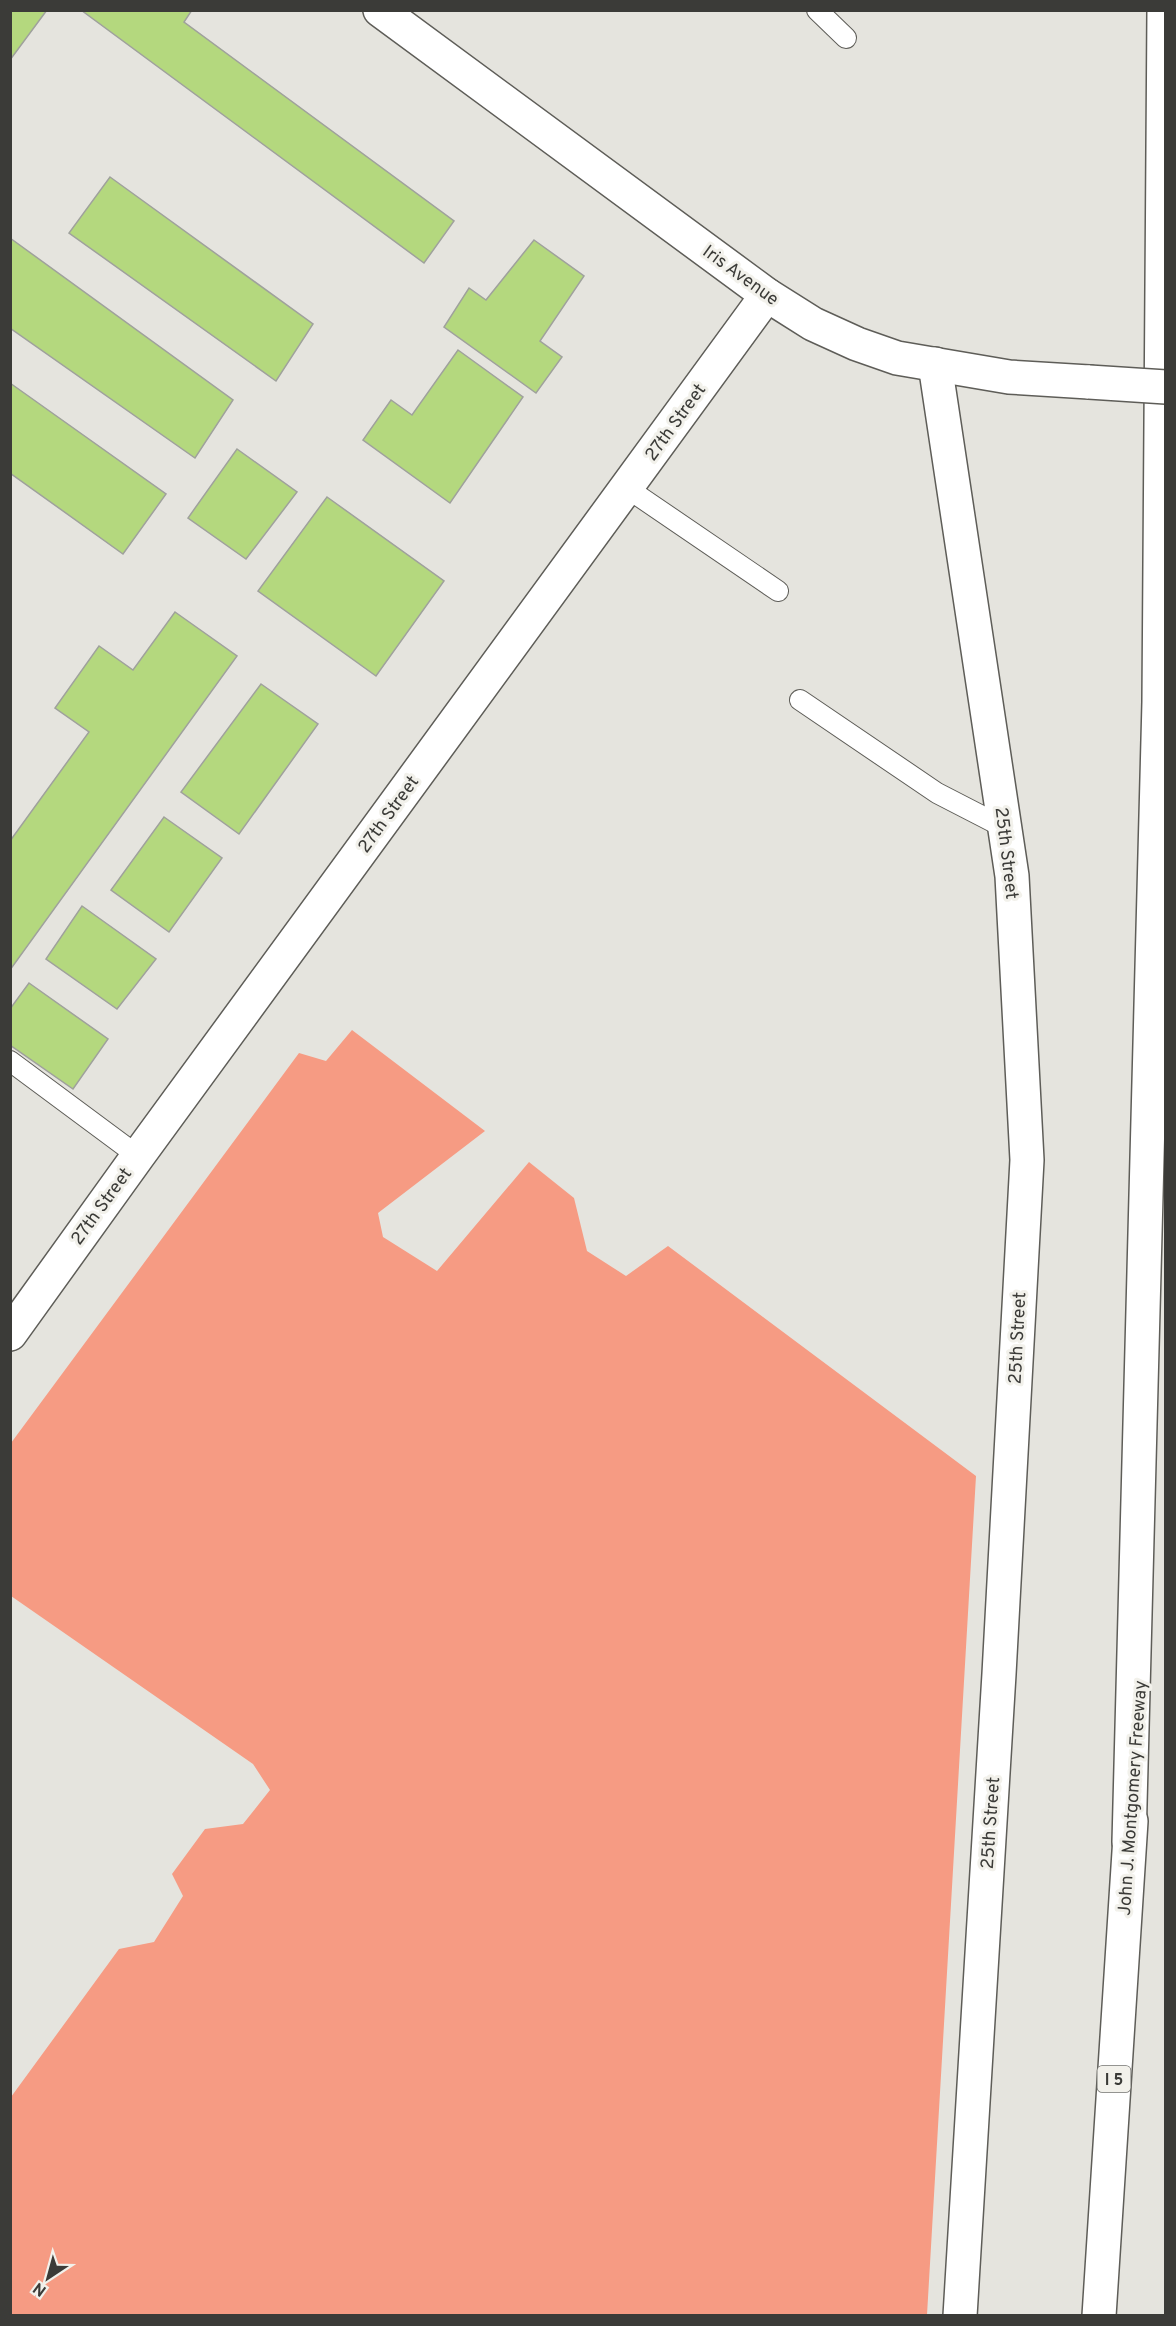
<svg xmlns="http://www.w3.org/2000/svg" width="1176" height="2326" viewBox="0 0 1176 2326" font-family="Overpass,sans-serif">
	<style>
		.green { fill: #f69b83 }
		.building { fill: #b4d87e; stroke: #9fa19c; stroke-width: 1.5 }
		.lines { fill: none; stroke-linecap: round; stroke-linejoin: round }
		.service-casing { stroke: #5e5d58; stroke-width: 22 }
		.tertiary-casing { stroke: #5e5d58; stroke-width: 36 }
		.secondary-casing { stroke: #5e5d58; stroke-width: 36 }
		.motorway-casing { stroke: #5e5d58; stroke-width: 36 }
		.service { stroke: #fff; stroke-width: 20 }
		.tertiary { stroke: #fff; stroke-width: 33 }
		.secondary { stroke: #fff; stroke-width: 33 }
		.motorway { stroke: #fff; stroke-width: 33 }
		.secondary-bridge-casing { stroke: #5e5d58; stroke-width: 36; stroke-linecap: butt }
		.secondary-bridge { stroke: #fff; stroke-width: 33 }
		.labels { text-anchor: middle; stroke-width: 6; stroke-linejoin: round; paint-order: stroke }
		.shield { fill: #f2f1eb; stroke: #72726e; stroke-width: 1.5 }
		.shield-label { font-size: 16px; font-weight: bold; fill: #3b3b38 }
		.street-label { font-size: 18px; fill: #3b3b38; stroke: #f2f1eb }
	</style>
	<rect width="100%" height="100%" fill="#e5e4de"/>
	<path class="green" d="M352 1030 485 1131 378 1213 383 1237 437 1271 529 1162 574 1198 587 1251 626 1276 668 1246 976 1476 927 2315H11V2097L119 1949 154 1942 183 1896 172 1874 205 1829 243 1824 270 1790 253 1764 11 1596V1443L299 1053 326 1061Z"/>
	<g class="building">
		<path d="M10 10H47L10 60Z"/>
		<path d="M81 10H192L184 22 454 221 424 263Z"/>
		<path d="M110 177 313 324 276 381 69 233Z"/>
		<path d="M10 238 233 400 195 458 10 328Z"/>
		<path d="M534 240 584 276 540 341 562 357 536 393 444 327 469 288 486 300Z"/>
		<path d="M458 350 523 397 450 503 363 440 391 400 412 415Z"/>
		<path d="M10 383 166 494 123 554 10 473Z"/>
		<path d="M237 449 297 492 246 559 188 518Z"/>
		<path d="M327 497 444 581 376 676 258 591Z"/>
		<path d="M175 612 237 656 10 970V841L89 732 55 708 99 646 133 670Z"/>
		<path d="M261 684 318 724 239 834 181 792Z"/>
		<path d="M164 817 222 858 169 932 111 890Z"/>
		<path d="M82 906 156 959 117 1009 46 959Z"/>
		<path d="M29 983 108 1039 73 1089 10 1045V1009Z"/>
	</g>
	<g class="lines">
		<g class="service-casing">
			<g id="service">
				<path d="M817 10 846 38"/>
				<path d="M627 488 778 591"/>
				<path d="M800 700 937 793 1005 828"/>
				<path d="M10 1061 138 1156"/>
			</g>
		</g>
		<g class="tertiary-casing">
			<g id="tertiary">
				<path d="M935 364 1012 876 1027 1160 999 1674 960 2316"/>
				<path d="M10 1334 138 1156 767 295"/>
			</g>
		</g>
		<g class="secondary-casing">
			<path id="secondary" d="M380 10 767 295 813 324 857 344 897 358 1009 377 1089 382"/>
		</g>
		<g class="motorway-casing">
			<g id="motorway">
				<path d="M1129 1842 1159 702 1164 10"/>
				<path d="M1099 2316 1131 1821"/>
			</g>
		</g>
		<use href="#service" class="service"/>
		<use href="#tertiary" class="tertiary"/>
		<use href="#secondary" class="secondary"/>
		<use href="#motorway" class="motorway"/>
		<g class="secondary-bridge-casing">
			<path id="secondary-bridge" d="M1089 382 1166 387"/>
		</g>
		<use href="#secondary-bridge" class="secondary-bridge"/>
	</g>
	<g class="labels">
		<rect class="shield" x="1097.5" y="2066" width="33" height="26" rx="4.5"/>
		<g class="shield-label">
			<text x="1114" y="2085">I 5</text>
		</g>
		<g class="street-label">
			<text transform="translate(741 275) rotate(36)" y="6">Iris Avenue</text>
			<text transform="translate(675 422) rotate(-54)" y="6">27th Street</text>
			<text transform="translate(388 814) rotate(-54)" y="6">27th Street</text>
			<text transform="translate(1007 853) rotate(83)" y="6">25th Street</text>
			<text transform="translate(101 1206) rotate(-54)" y="6">27th Street</text>
			<text transform="translate(1017 1338) rotate(-87)" y="6">25th Street</text>
			<text transform="translate(1132 1798) rotate(-86)" y="6">John J. Montgomery Freeway</text>
			<text transform="translate(990 1823) rotate(-86)" y="6">25th Street</text>
		</g>
	</g>
	<rect width="1176" height="2326" fill="none" stroke="#3b3b38" stroke-width="24"/>
	<g transform="translate(48 2278) rotate(216)" stroke="#f2f1eb" stroke-width="4.5" paint-order="stroke">
	<path d="M0-4.5L10 22L0 15L-10 22Z" fill="#3b3b38"/>
	<text y="-9" font-size="16" font-weight="bold" text-anchor="middle" fill="#3b3b38">N</text>
	</g>
</svg>
